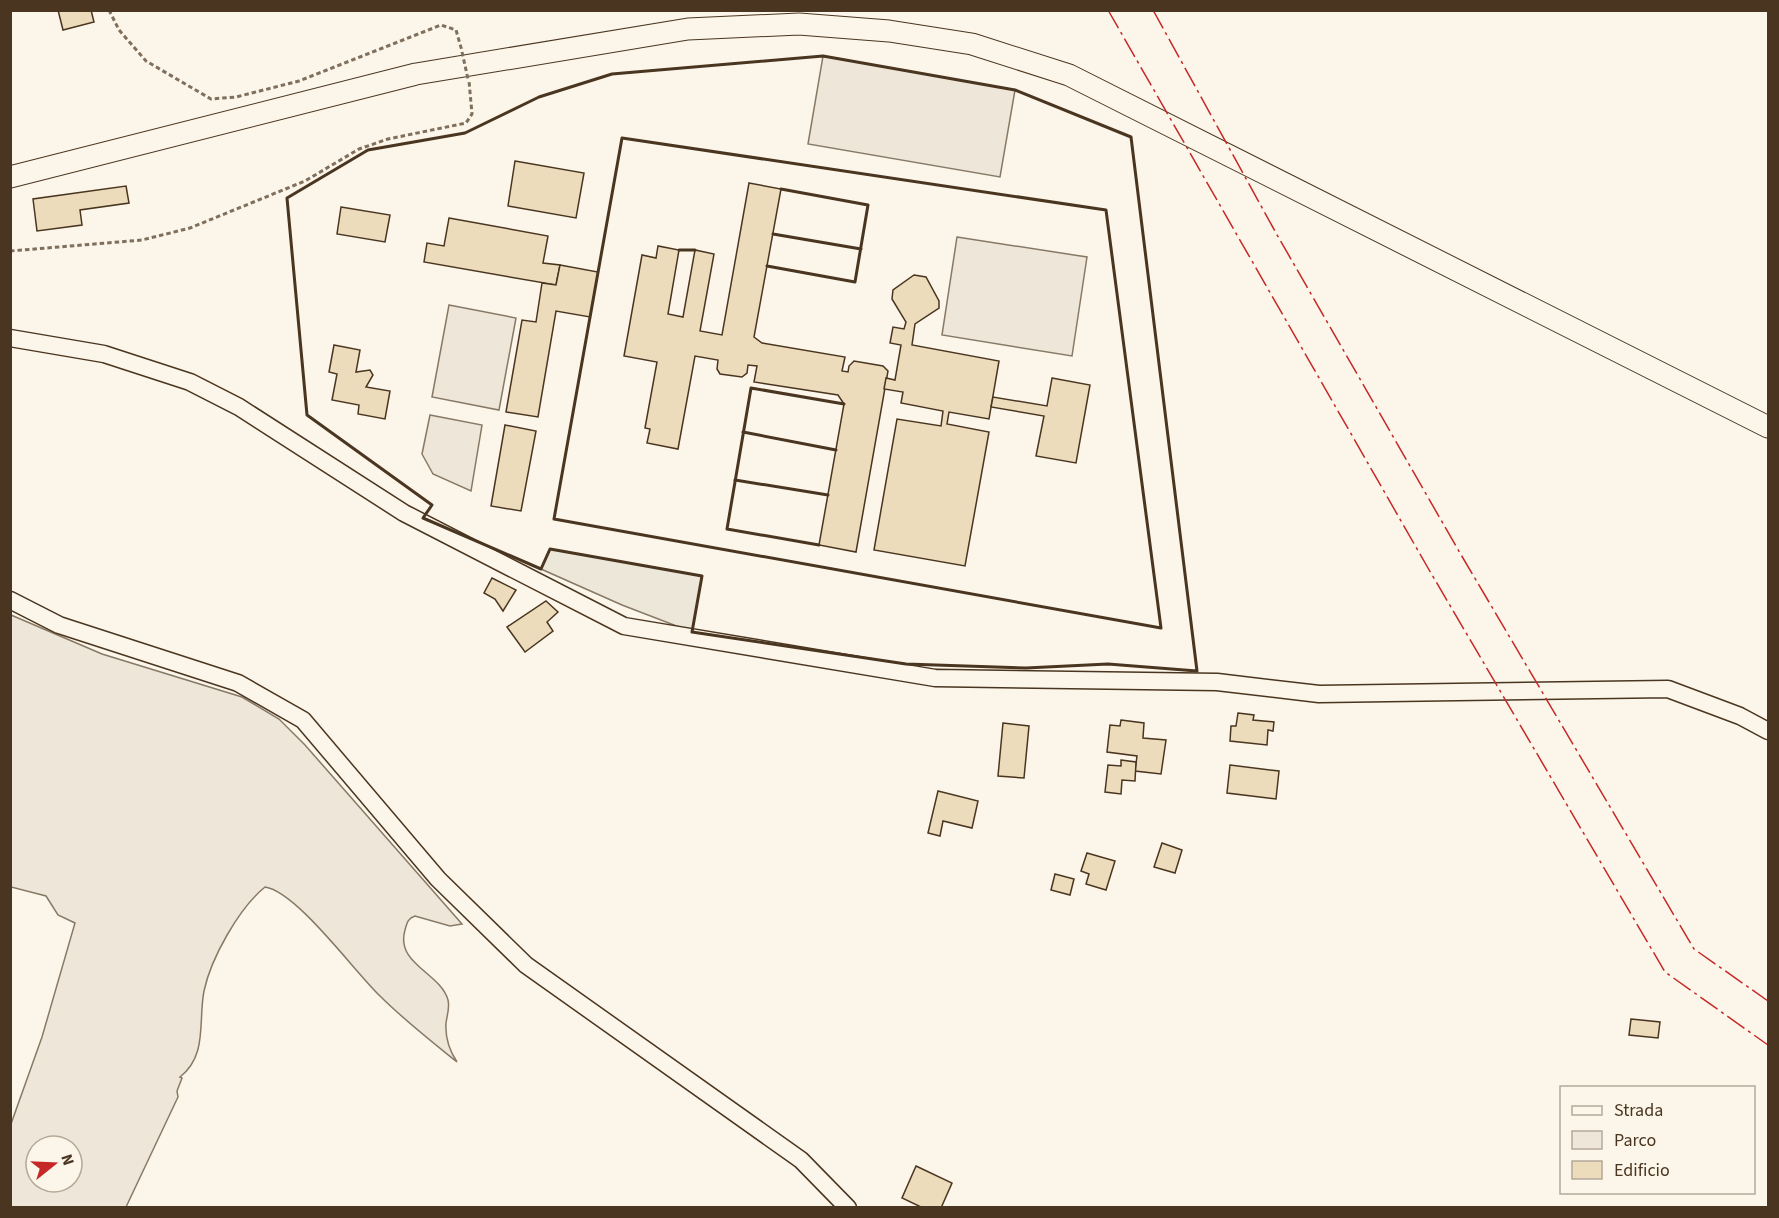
<svg xmlns="http://www.w3.org/2000/svg" width="1779" height="1218" viewBox="0 0 1779 1218" font-family="'Source Sans 3',sans-serif">
	<style>
		.green { fill: #ede6d9; stroke: #887966; stroke-width: 1.5; fill-rule: evenodd }
		.parking { fill: #ede7d9; stroke: #887966; stroke-width: 1.5 }
		.building { fill: #ecdcbc; stroke: #4a3520; stroke-width: 1.5 }
		.lines { fill: none; stroke-linecap: round; stroke-linejoin: round }
		.minor-casing { stroke: #4a3520; stroke-width: 19 }
		.major-casing { stroke: #4a3520; stroke-width: 23 }
		.path { stroke: #7f6f5c; stroke-width: 3; stroke-dasharray: 4.5 3; stroke-linecap: butt }
		.minor { stroke: #fbf6e9; stroke-width: 16 }
		.major { stroke: #fbf6e9; stroke-width: 21 }
		.path-bridge { stroke: #7f6f5c; stroke-width: 3; stroke-dasharray: 4.5 3; stroke-linecap: butt }
		.wall { stroke: #4a3520; stroke-width: 3 }
		.power { stroke: #c62828; stroke-width: 1.5; stroke-dasharray: 21 4.5 3 4.5; stroke-linecap: butt }
	</style>
	<rect width="100%" height="100%" fill="#fbf6e9"/>
	<g class="green">
		<path d="M823 56 1015 90 1000 177 808 144Z"/>
		<path d="M957 237 1087 257 1072 356 942 335Z"/>
		<path d="M449 305 516 318 499 410 432 397Z"/>
		<path d="M430 415 482 425 471 491 433 474 422 454Z"/>
		<path d="M11 615 102 654 242 697 279 719 305 745 462 924 450 926 415 916C408 918 407 923 405 930 395 964 441 973 448 1000 450 1008 447 1015 446 1023 445 1038 449 1050 457 1062 431 1041 404 1020 380 996 353 970 297 892 265 887 239 908 211 958 204 991 198 1021 208 1055 180 1077L182 1078 177 1091 178 1097 126 1207H11V1124L42 1037 75 923 58 915 46 896 11 887ZM36 1146H72V1182H36Z"/>
	</g>
	<path class="parking" d="M550 549 702 576 692 632 622 605 541 569Z"/>
	<g class="building">
		<path d="M58 10H91L94 22 63 30Z"/>
		<path d="M515 161 584 173 576 218 508 206Z"/>
		<path d="M749 183 781 189 754 337 762 343 845 357 842 371 848 372 849 366 854 361 883 366 888 371 856 552 819 545 844 404 838 395 754 382 757 366 748 365 747 373 742 377 720 374 717 369 718 360 695 356 678 449 647 443 650 429 645 428 657 362 624 356 642 255 656 258 658 246 679 250 668 314 683 317 695 250 714 254 700 331 722 335Z"/>
		<path d="M126 186 129 203 80 210 82 225 37 231 33 199Z"/>
		<path d="M341 207 390 215 385 242 337 234Z"/>
		<path d="M449 218 548 236 543 263 560 265 556 285 424 262 427 243 444 246Z"/>
		<path d="M560 265 598 272 590 317 556 311 538 417 506 412 522 320 536 322 542 283 556 285Z"/>
		<path d="M914 275 926 277 939 301V308L915 324 912 345 999 361 989 419 949 412 947 424 989 432 965 566 874 550 897 419 941 426 943 411 901 403 903 392 884 389 886 378 895 380 901 345 890 343 893 327 904 329 906 322 892 299 893 290Z"/>
		<path d="M334 345 360 350 356 372 370 370 373 375 366 387 390 391 385 419 358 414 359 405 332 400 337 374 329 372Z"/>
		<path d="M1052 378 1090 385 1076 463 1036 456 1044 416 991 407 993 397 1047 406Z"/>
		<path d="M505 425 536 431 521 511 491 506Z"/>
		<path d="M492 578 516 590 503 611 495 599 484 593Z"/>
		<path d="M546 601 558 612 547 622 553 631 525 652 507 627Z"/>
		<path d="M1238 713 1254 715 1253 720 1274 722 1273 731 1268 730 1267 745 1230 741 1231 726H1236Z"/>
		<path d="M1121 720 1144 723 1143 738 1166 740 1161 774 1135 771 1137 756 1107 752 1110 725 1120 726Z"/>
		<path d="M1003 723 1029 726 1024 778 998 776Z"/>
		<path d="M1121 760 1136 762 1135 781 1122 780 1121 794 1105 792 1108 765 1121 766Z"/>
		<path d="M1230 765 1279 771 1276 799 1227 793Z"/>
		<path d="M938 791 978 801 972 828 943 821 940 836 928 833Z"/>
		<path d="M1162 843 1182 850 1175 873 1154 867Z"/>
		<path d="M1087 853 1115 861 1106 890 1086 884 1089 874 1081 871Z"/>
		<path d="M1055 874 1074 879 1070 895 1051 890Z"/>
		<path d="M1631 1019 1660 1022 1658 1038 1629 1035Z"/>
		<path d="M916 1166 952 1183 941 1208H923L902 1198Z"/>
	</g>
	<g class="lines">
		<g class="minor-casing">
			<g id="minor">
				<path d="M10 338 104 354 190 382 239 407 404 513 624 626 935 678 1217 682 1319 694 1668 689 1740 716 1768 731"/>
				<path d="M10 600 59 625 238 683 303 720 438 879 526 965 801 1160 848 1208"/>
			</g>
		</g>
		<g class="major-casing">
			<path id="major" d="M10 177 416 74 688 29 799 24 889 31 972 44 1069 75 1768 427"/>
		</g>
		<g class="path">
			<path d="M109 10 119 30 146 61 211 99 236 97 299 81 441 25 456 30 462 51"/>
			<path d="M10 251 142 240 190 228 305 181 359 149 388 139 466 123 472 114 469 81"/>
		</g>
		<use href="#minor" class="minor"/>
		<use href="#major" class="major"/>
		<path class="path-bridge" d="M462 52 468 79"/>
		<g class="wall">
			<path d="M823 56 1015 90 1131 137 1197 671 1108 664 1026 668 906 664 692 632 702 576 550 549 541 569 423 518 432 505 307 415 287 198 368 150 465 133 539 97 612 74Z"/>
			<path d="M622 138 1106 210 1161 628 554 519Z"/>
			<path d="M773 234 861 249"/>
			<path d="M679 250H695"/>
			<path d="M767 266 855 282 868 205 781 189"/>
			<path d="M743 432 836 450"/>
			<path d="M735 480 828 495"/>
			<path d="M819 545 727 529 751 388 844 404"/>
		</g>
		<g class="power">
			<path d="M1108 10 1428 568 1665 972 1768 1045"/>
			<path d="M1153 10 1276 233 1460 553 1694 949 1768 1001"/>
		</g>
	</g>
	<rect width="1779" height="1218" fill="none" stroke="#4a3520" stroke-width="24"/>
	<rect x="1560" y="1086" width="195" height="108" fill="#fbf6e9" stroke="#b4a999" stroke-width="1.5"/>
	<rect x="1572" y="1106" width="30" height="9" fill="#fbf6e9" stroke="#b4a999" stroke-width="1.5"/>
	<text x="1614" y="1116" font-size="18" fill="#4a3520">Strada</text>
	<rect x="1572" y="1131" width="30" height="18" fill="#ede6d9" stroke="#b4a999" stroke-width="1.5"/>
	<text x="1614" y="1146" font-size="18" fill="#4a3520">Parco</text>
	<rect x="1572" y="1161" width="30" height="18" fill="#ecdcbc" stroke="#b4a999" stroke-width="1.5"/>
	<text x="1614" y="1176" font-size="18" fill="#4a3520">Edificio</text>
	<g transform="translate(54 1164) rotate(72)"><circle r="28" fill="#fbf6e9" stroke="#b4a999" stroke-width="1.5"/>
	<path d="M0-4.5L10 22L0 15L-10 22Z" fill="#c62828"/>
	<text y="-9" font-size="16" font-weight="bold" text-anchor="middle" fill="#4a3520">N</text>
	</g>
</svg>
